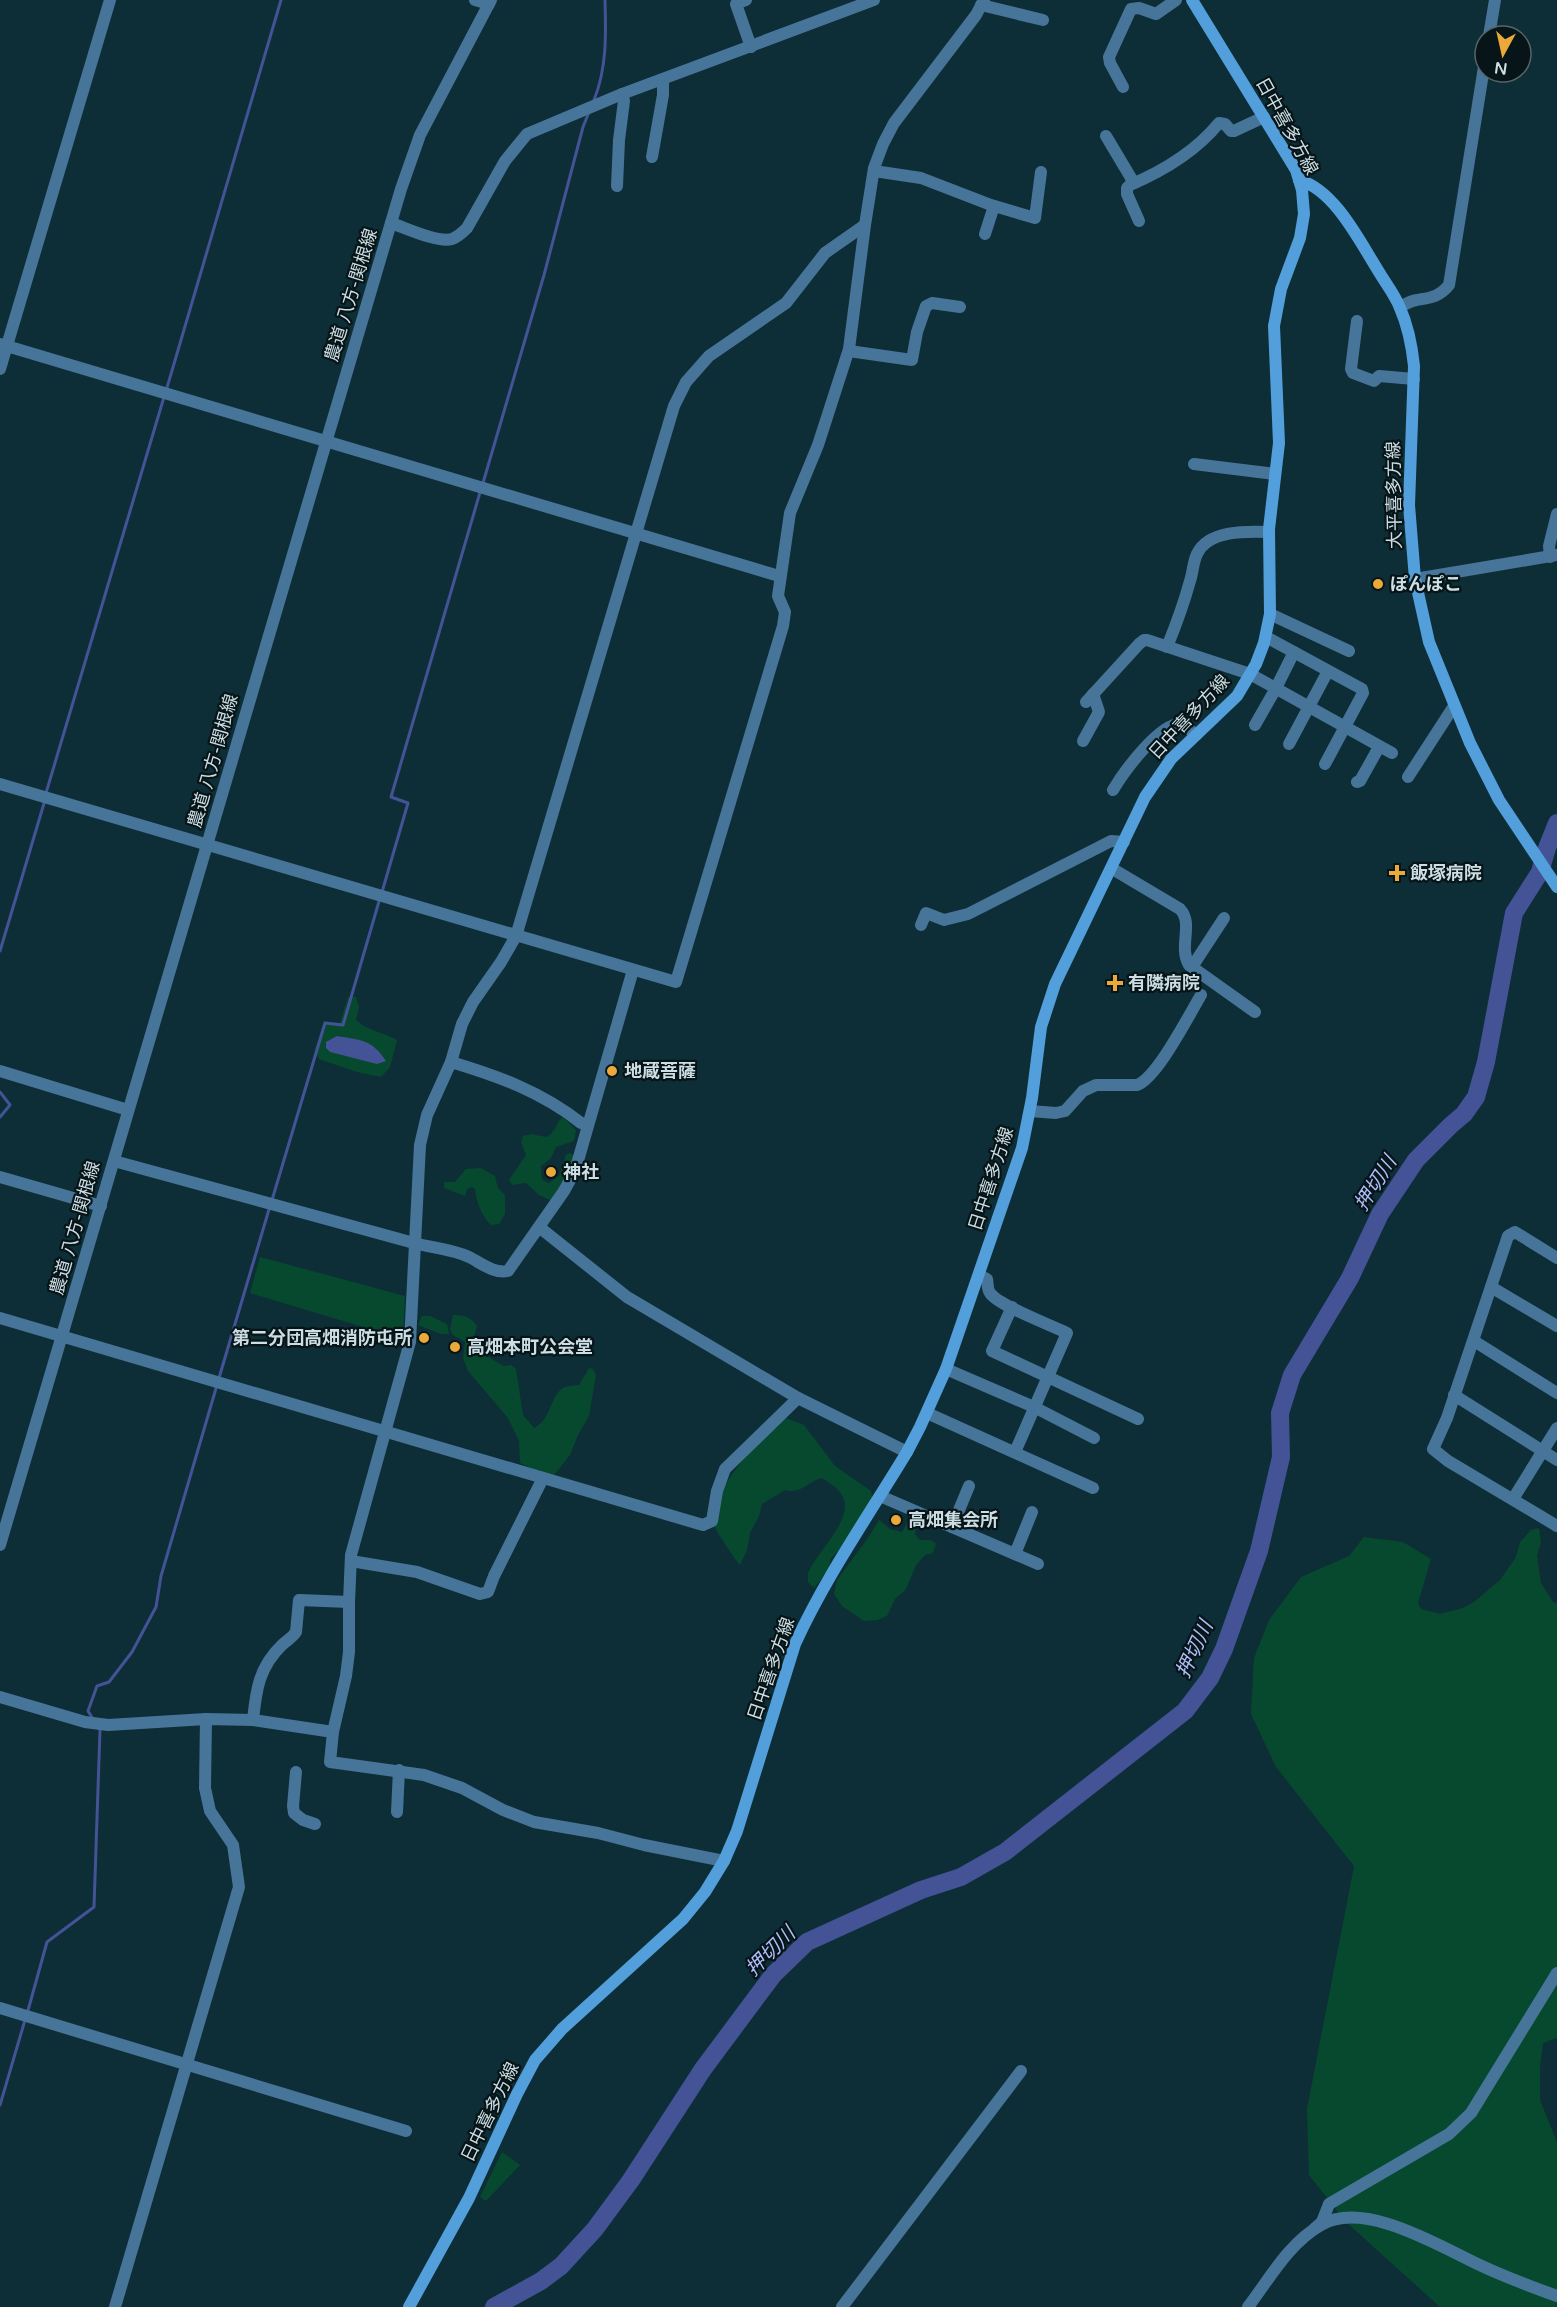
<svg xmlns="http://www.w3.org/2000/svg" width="1557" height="2307" viewBox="0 0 1557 2307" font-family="'Varela Round','Noto Sans JP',sans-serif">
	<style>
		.green { fill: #07492f }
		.water { fill: #445296 }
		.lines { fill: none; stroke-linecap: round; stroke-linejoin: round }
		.stream { stroke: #445296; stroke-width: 3 }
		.river { stroke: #445296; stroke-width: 18 }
		.minor { stroke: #47759a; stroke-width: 12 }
		.tertiary { stroke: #47759a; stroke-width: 12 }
		.secondary { stroke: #539fdb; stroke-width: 12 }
		.poi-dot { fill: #eba93a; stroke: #071418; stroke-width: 2 }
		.labels { text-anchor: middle; stroke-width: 4.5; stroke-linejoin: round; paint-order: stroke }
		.street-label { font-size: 18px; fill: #ccdee3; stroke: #071418 }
		.poi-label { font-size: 18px; font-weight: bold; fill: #ccdee3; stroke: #071418; text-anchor: start }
		.water-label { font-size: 20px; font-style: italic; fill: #adbdf8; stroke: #071418 }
	</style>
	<rect width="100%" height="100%" fill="#0d2e36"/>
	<g class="green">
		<path d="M348 997H356L359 1006 356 1020C368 1031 383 1032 397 1040L390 1067 381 1077 357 1072 319 1059 315 1049 324 1022 340 1023Z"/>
		<path d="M563 1117 576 1130 574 1141 556 1147 551 1158 541 1166 542 1180 549 1183 559 1176 566 1155 570 1153 576 1157 574 1167 552 1201 539 1195 526 1183 512 1185 509 1180 526 1155 521 1142 523 1136 531 1134 546 1137C558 1131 554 1124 563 1117Z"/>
		<path d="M481 1168 495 1176 498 1188 505 1195V1214L499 1224 491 1225C482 1216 476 1202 475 1189L472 1187 467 1189 465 1196 444 1188V1182H455L466 1169Z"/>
		<path d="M260 1257 405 1296 403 1339 250 1293Z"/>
		<path d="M453 1315C464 1315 471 1317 477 1326L473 1341 475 1349 504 1366 511 1365 516 1369 523 1415 534 1428C553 1418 550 1393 565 1387 569 1386 575 1385 579 1385L589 1368 593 1369 596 1375 589 1416 578 1435 570 1455 555 1474 547 1476 520 1463 519 1441 508 1418 468 1371 463 1358 465 1342 453 1335 450 1329Z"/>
		<path d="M422 1316H430L447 1324 449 1334H441L418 1325Z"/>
		<path d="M786 1418 804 1425 835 1466 871 1491 873 1501 844 1545 831 1558 829 1569 814 1588 808 1582V1573C818 1548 868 1509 832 1485 828 1482 825 1479 820 1478 807 1484 799 1494 785 1490L762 1504 759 1516 750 1533 747 1550 740 1565C735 1559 717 1533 715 1527 708 1489 760 1439 786 1418Z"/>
		<path d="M912 1515 917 1523 915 1534 920 1540H931L936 1544 933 1553 925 1555 916 1565 906 1589 895 1599 887 1616 877 1620 864 1621 842 1606 834 1594 837 1580 868 1538 879 1520 890 1529 902 1532Z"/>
		<path d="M1539 1528 1541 1542 1537 1555 1541 1583 1553 1602 1557 1603V2038L1543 2043 1540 2067V2100L1557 2142V2307H1440L1345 2221 1309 2175 1307 2109 1354 1866 1276 1767 1251 1714 1254 1658 1269 1620 1301 1577 1349 1556 1364 1537 1403 1542 1431 1559 1418 1603 1421 1609 1440 1614 1463 1608 1474 1602 1500 1580 1516 1557 1520 1542 1531 1530Z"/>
		<path d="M502 2152 520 2165 486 2201 480 2197Z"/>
	</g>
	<path class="water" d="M337 1036C360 1040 372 1039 386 1061L377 1064 330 1052 326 1048V1042Z"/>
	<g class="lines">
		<g class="stream">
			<path d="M594 100C607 68 606 34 605 0"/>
			<path d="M166 391 281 0"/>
			<path d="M483 483 544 275 583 127 589 112"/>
			<path d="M46 793 164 397"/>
			<path d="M382 892 408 803 391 797 481 489"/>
			<path d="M0 951 45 800"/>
			<path d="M0 1092 10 1105 0 1117"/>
			<path d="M272 1200 325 1023 343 1025 380 898"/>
			<path d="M219 1378 270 1206"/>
			<path d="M93 1719 88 1711 97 1686 109 1682 132 1652 156 1607 161 1576 217 1385"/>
			<path d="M27 2014 47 1942 94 1907 100 1730 98 1727"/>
			<path d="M0 2105 25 2020"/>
		</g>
		<path class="river" d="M494 2307 541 2281 561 2266 595 2229 631 2180 703 2069 773 1975 807 1942 921 1890 961 1877 1005 1852 1185 1711 1210 1678 1224 1649 1259 1551 1281 1457 1280 1413 1292 1375 1350 1278 1380 1214 1416 1160 1451 1125 1464 1114 1476 1097 1486 1062 1514 913 1540 872 1547 848 1557 823"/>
		<g class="minor">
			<path d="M475 0 489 4"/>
			<path d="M746 0 736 4 751 47"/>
			<path d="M981 5 1043 20"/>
			<path d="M1489 36 1495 0"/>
			<path d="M1123 87 1110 63 1109 57 1131 9 1139 8 1156 14 1176 0"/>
			<path d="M1106 136 1134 183"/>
			<path d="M652 157 663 95V79"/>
			<path d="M874 171 921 178 991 205 1035 218 1041 172"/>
			<path d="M617 186 619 140 624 101 622 94"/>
			<path d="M1139 221 1127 194V188L1130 185C1163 171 1196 151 1219 123L1225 124 1231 131H1234L1264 117"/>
			<path d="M391 223C406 228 437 243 452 239 458 237 463 232 467 228L505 161 527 134 622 94 874 0"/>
			<path d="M985 234 994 206"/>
			<path d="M1400 308C1415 294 1433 305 1449 285L1485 61"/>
			<path d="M1357 321 1351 369 1353 373 1374 381 1379 376 1414 379"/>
			<path d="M0 344 779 576"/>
			<path d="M849 351 912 360 917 332 926 306 932 303 960 307"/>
			<path d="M0 369 110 0"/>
			<path d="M1194 464 1275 474"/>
			<path d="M1550 557 1549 546 1557 514"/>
			<path d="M1270 614 1349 651"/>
			<path d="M1266 637 1362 689 1363 693 1325 764"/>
			<path d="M1167 647C1176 625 1184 603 1190 581 1193 572 1193 562 1197 554 1208 530 1247 531 1269 532"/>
			<path d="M1086 702 1139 644 1144 640H1147L1250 674 1392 753"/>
			<path d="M1255 725 1275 690 1294 652"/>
			<path d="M1083 741 1099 712 1093 694"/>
			<path d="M1289 744 1328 671"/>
			<path d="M1408 777 1454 706"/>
			<path d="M1357 782 1360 781 1379 747"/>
			<path d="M0 784 676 982 783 626 785 612 778 596 790 513 818 445 849 349 865 225 874 168 883 144 894 123 976 15 984 0"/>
			<path d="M1113 790C1123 773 1162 719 1183 724L1196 735"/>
			<path d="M1111 868 1180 909C1194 924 1178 946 1189 965L1255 1012"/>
			<path d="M921 925 926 913 944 920 968 914 1111 841 1124 842"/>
			<path d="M1192 967 1224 918"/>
			<path d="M451 1062C498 1076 542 1092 581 1123L587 1124"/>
			<path d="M0 1071 128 1110"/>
			<path d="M1030 1111 1056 1113 1065 1111 1083 1091 1096 1085H1137C1157 1078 1189 1015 1201 995"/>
			<path d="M114 1161 414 1243C432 1248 452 1249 469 1257 481 1263 494 1274 508 1271L564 1191 575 1171 633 970"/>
			<path d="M0 1177 101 1206"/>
			<path d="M539 1227 627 1297 798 1398 907 1452"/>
			<path d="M1557 1258 1515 1232 1508 1236 1447 1418 1433 1449 1448 1461 1557 1526"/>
			<path d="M979 1275 987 1279C988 1284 987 1289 990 1293 999 1306 1051 1325 1067 1333L1015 1452"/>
			<path d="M1491 1287 1557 1326"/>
			<path d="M1012 1307 992 1351 1138 1419"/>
			<path d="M0 1318 703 1525 712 1521 717 1491 725 1469 798 1398"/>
			<path d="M1474 1341 1557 1393"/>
			<path d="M946 1369 1034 1407 1094 1438"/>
			<path d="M1454 1395 1557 1460"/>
			<path d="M927 1413 1093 1488"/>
			<path d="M880 1496 1038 1564"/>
			<path d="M952 1527 969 1486"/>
			<path d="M1015 1554 1032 1512"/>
			<path d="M351 1561 417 1572 480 1594 488 1592 494 1576 543 1478"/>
			<path d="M0 1697 85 1722 108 1725 206 1719 253 1720 333 1732"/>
			<path d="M253 1720C256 1690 259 1667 282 1645 287 1640 292 1638 296 1632L299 1600 349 1602"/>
			<path d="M296 1772 293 1806 294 1813 303 1820 315 1824"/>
			<path d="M397 1812 399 1770"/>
			<path d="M724 1861 644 1845 598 1833 534 1822 503 1810 462 1788 424 1775 330 1762 333 1732 346 1676 349 1652V1602L351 1555 410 1342 420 1145 427 1115 451 1062 462 1024 473 1002 501 962 516 936 674 406 686 382 709 356 786 303 825 253 865 225"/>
			<path d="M0 2008 406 2131"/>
			<path d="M1315 2228 1322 2222 1329 2204 1449 2134 1471 2113 1557 1973"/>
			<path d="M115 2307 239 1887 233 1845 210 1811 205 1788 206 1719"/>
			<path d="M842 2307 1021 2071"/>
		</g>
		<g class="tertiary">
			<path d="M1415 579 1557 555"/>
			<path d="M1513 1499 1557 1428"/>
			<path d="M0 1545 401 189 420 135 491 0"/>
			<path d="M1248 2307C1270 2278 1289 2243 1321 2225 1365 2199 1442 2248 1484 2267 1508 2278 1532 2287 1557 2296"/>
		</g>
		<g class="secondary">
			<path d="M1299 180C1335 190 1360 242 1379 272 1386 284 1395 295 1400 308 1408 326 1412 347 1414 366L1409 505 1415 579 1429 642 1470 743 1499 800 1557 887"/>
			<path d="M409 2307 469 2198 517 2094 535 2060 562 2029 683 1919 705 1892 724 1861 737 1831 795 1644C826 1576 869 1515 907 1452L920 1427 946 1369 1022 1148 1032 1098 1041 1027 1055 984 1145 797 1171 759 1237 696 1256 664 1264 643 1270 614 1269 529 1279 443 1274 326 1281 289 1300 238 1304 214 1302 190 1296 170 1192 0"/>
		</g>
	</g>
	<g class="poi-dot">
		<circle cx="1378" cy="584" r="6"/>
		<path d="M1394 864h6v6h6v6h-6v6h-6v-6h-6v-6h6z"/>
		<path d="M1112 974h6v6h6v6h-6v6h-6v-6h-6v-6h6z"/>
		<circle cx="612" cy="1071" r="6"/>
		<circle cx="551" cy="1172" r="6"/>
		<circle cx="424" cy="1338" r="6"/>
		<circle cx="455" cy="1347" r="6"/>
		<circle cx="896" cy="1520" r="6"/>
	</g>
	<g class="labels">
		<g class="street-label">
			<text transform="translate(1287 126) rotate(61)" y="6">日中喜多方線</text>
			<text transform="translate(351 295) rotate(-73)" y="6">農道 八方-関根線</text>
			<text transform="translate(1394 495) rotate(-91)" y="6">大平喜多方線</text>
			<text transform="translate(1189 717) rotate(-47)" y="6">日中喜多方線</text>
			<text transform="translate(213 761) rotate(-74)" y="6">農道 八方-関根線</text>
			<text transform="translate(991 1179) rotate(-72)" y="6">日中喜多方線</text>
			<text transform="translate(75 1228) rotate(-74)" y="6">農道 八方-関根線</text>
			<text transform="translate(771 1669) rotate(-71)" y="6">日中喜多方線</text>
			<text transform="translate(490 2112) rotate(-64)" y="6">日中喜多方線</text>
		</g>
		<g class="poi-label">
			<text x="1390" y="590">ぽんぽこ</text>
			<text x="1410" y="879">飯塚病院</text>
			<text x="1128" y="989">有隣病院</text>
			<text x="624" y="1077">地蔵菩薩</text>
			<text x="563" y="1178">神社</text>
			<text x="412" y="1344" text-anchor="end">第二分団高畑消防屯所</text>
			<text x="467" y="1353">高畑本町公会堂</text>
			<text x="908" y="1526">高畑集会所</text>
		</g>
		<g class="water-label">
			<text transform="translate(1375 1183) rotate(-58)" y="7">押切川</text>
			<text transform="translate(1194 1649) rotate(-65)" y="7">押切川</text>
			<text transform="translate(770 1951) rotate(-45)" y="7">押切川</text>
		</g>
	</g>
	<g transform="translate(1503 54) rotate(188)"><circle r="28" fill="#071418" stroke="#566569" stroke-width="1.5"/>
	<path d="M0-4.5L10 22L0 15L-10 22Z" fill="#eba93a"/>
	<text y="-9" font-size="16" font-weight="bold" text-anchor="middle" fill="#ccdee3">N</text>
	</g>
</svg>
